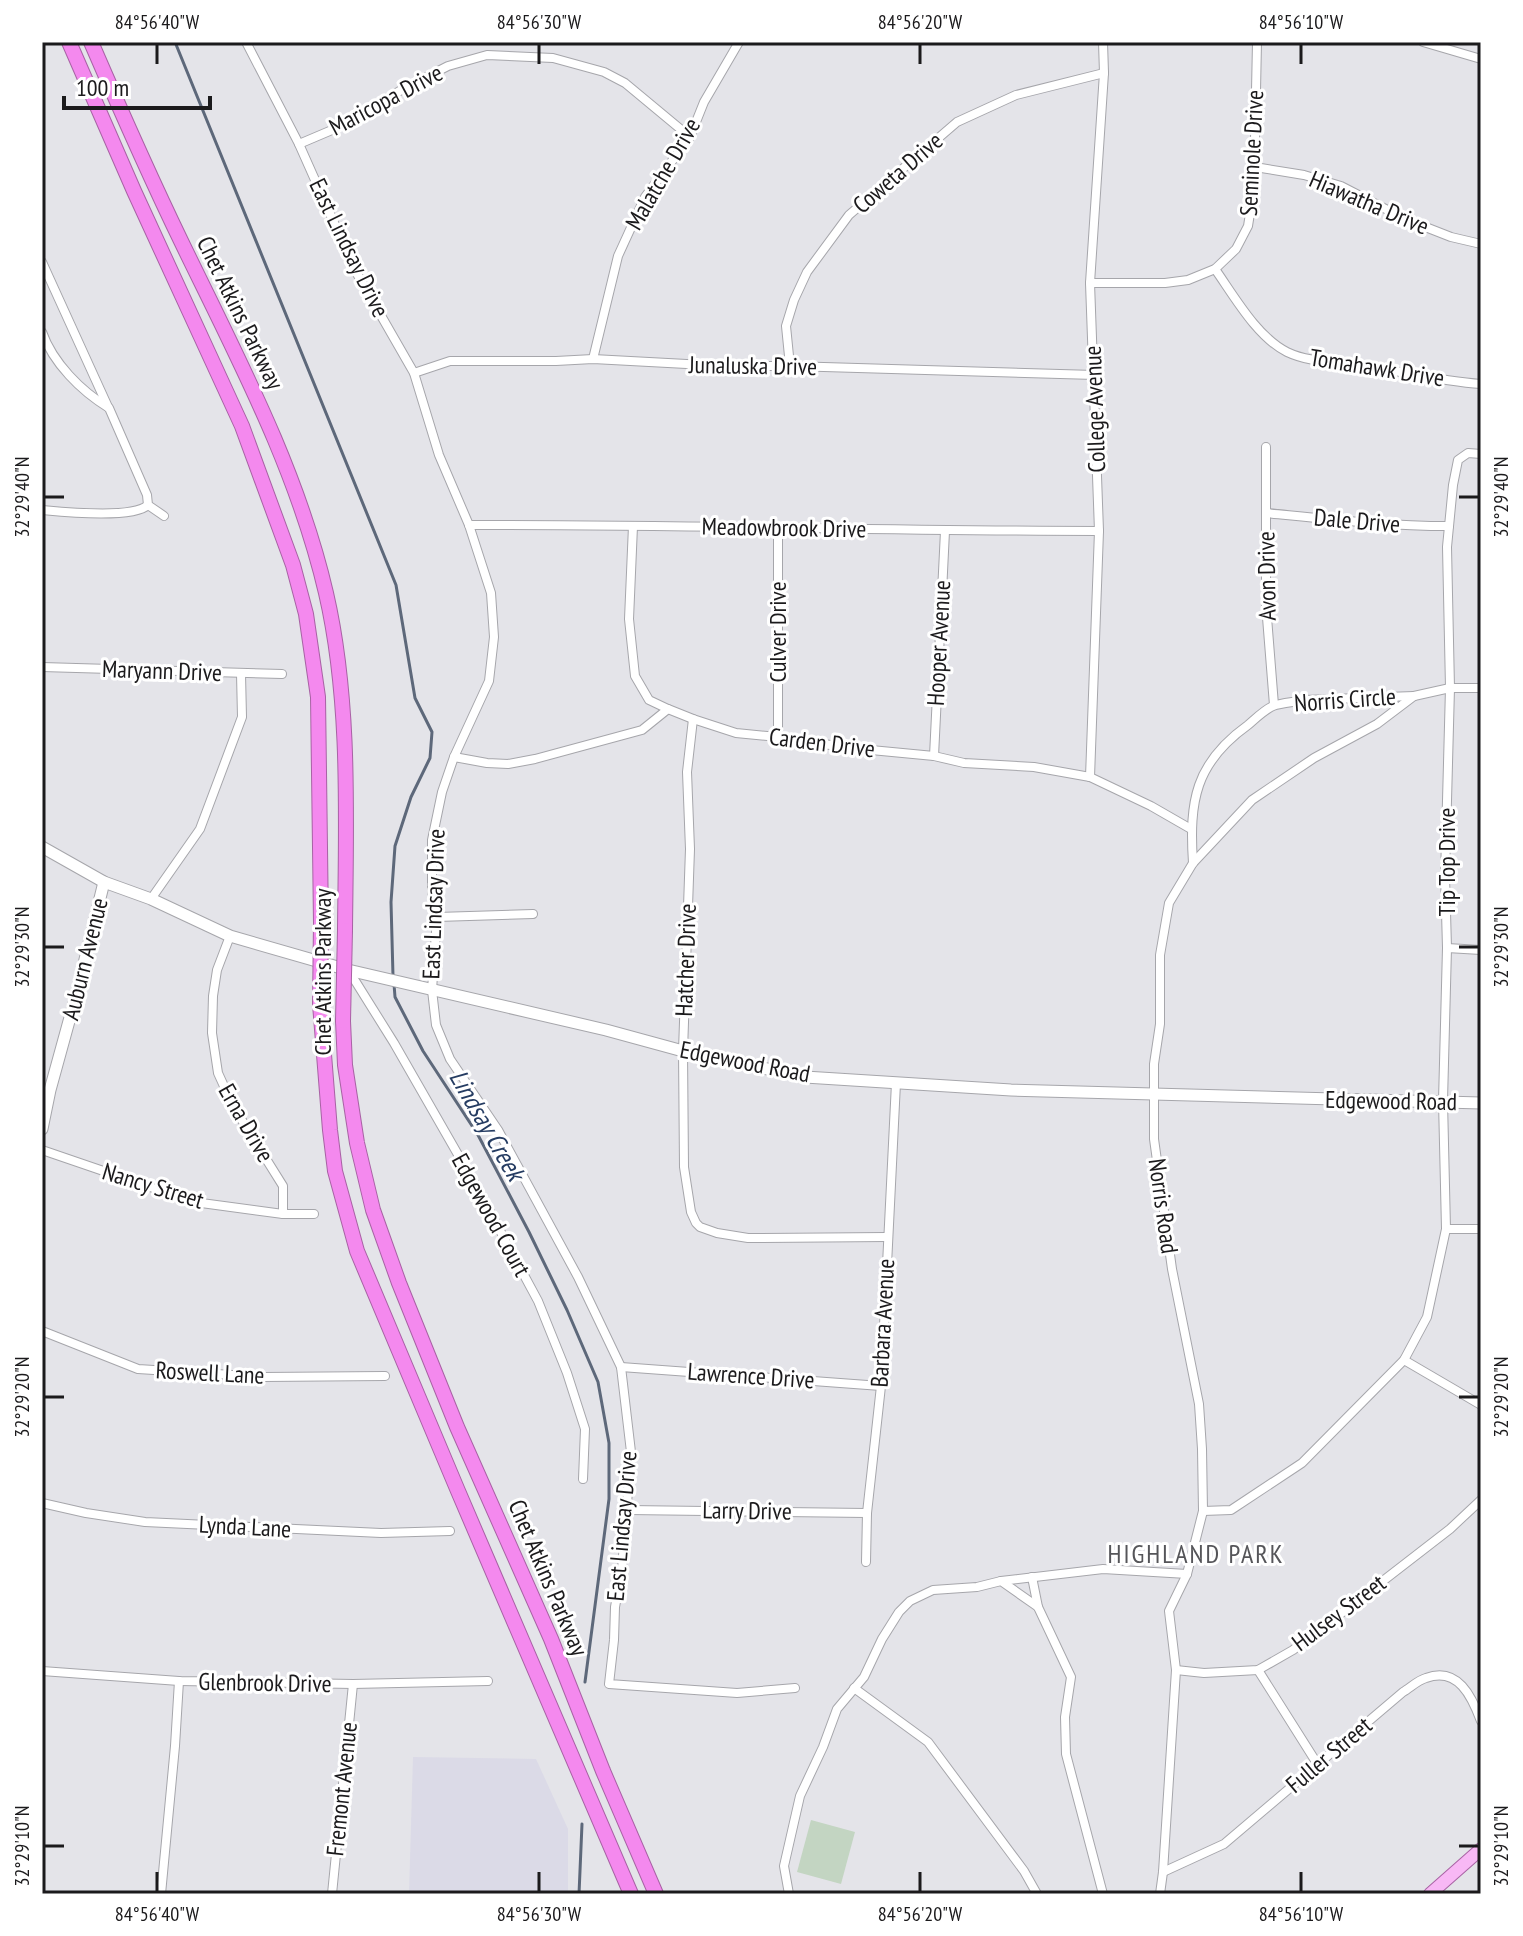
<svg xmlns="http://www.w3.org/2000/svg" width="1523" height="1936" viewBox="0 0 1523 1936" font-family="'PT Sans Narrow',sans-serif">
	<style>
		.built { fill: #dbdae7 }
		.green { fill: #c3d5c2 }
		.lines { fill: none; stroke-linecap: round; stroke-linejoin: round }
		.stream { stroke: #5d687a; stroke-width: 3 }
		.street-casing { stroke: #a6a6ab; stroke-width: 10 }
		.secondary-casing { stroke: #a6a6ab; stroke-width: 13 }
		.primary-casing { stroke: #a862a4; stroke-width: 14 }
		.highway-casing { stroke: #a862a4; stroke-width: 16 }
		.street { stroke: #fff; stroke-width: 8 }
		.secondary { stroke: #fff; stroke-width: 11 }
		.primary { stroke: #f8b8f5; stroke-width: 12 }
		.highway { stroke: #f489ee; stroke-width: 14 }
		.highway-bridge-casing { stroke: #a862a4; stroke-width: 16; stroke-linecap: butt }
		.highway-bridge { stroke: #f489ee; stroke-width: 14 }
		.ticks { fill: none; stroke: #1b1a1c; stroke-width: 3 }
		.labels { text-anchor: middle; stroke-width: 6; stroke-linejoin: round; paint-order: stroke }
		.street-label { font-size: 24px; fill: #1b1a1c; stroke: #fff }
		.water-label { font-size: 26px; font-style: italic; fill: #253c62; stroke: #fff }
		.neighbourhood-label { font-size: 26px; letter-spacing: 2px; fill: #555559; stroke: #fff }
		.neatline { fill: none; stroke: #1b1a1c; stroke-width: 3 }
		.ticks-label { font-size: 20px; text-anchor: middle; fill: #1b1a1c }
	</style>
	<rect width="100%" height="100%" fill="#e4e4e9"/>
	<path class="built" d="M413 1757 536 1759 568 1829V1894H409Z"/>
	<path class="green" d="M811 1820 855 1832 841 1884 797 1872Z"/>
	<g class="lines">
		<g class="stream">
			<path d="M175 42 396 585 415 698 432 732 430 758 411 797 395 846 391 902 393 976"/>
			<path d="M394 984 395 997 423 1051 478 1135 529 1232 567 1310 598 1382 609 1443V1499L585 1682"/>
			<path d="M579 1894 582 1824"/>
		</g>
		<g class="street-casing">
			<g id="street">
				<path d="M246 42 299 144 356 272 414 373 439 455 469 525 491 593 494 637 489 681 454 757 442 792 432 840V891L437 917 432 990 436 1025 450 1059 498 1130 578 1277 621 1367 631 1452 622 1569 615 1607 614 1640 609 1684 737 1693 795 1688"/>
				<path d="M1423 42 1481 59"/>
				<path d="M299 144 339 127 403 89 448 66 487 55 553 58 604 72 625 83 690 137"/>
				<path d="M1255 167 1304 175 1341 186 1405 219 1451 237 1481 244"/>
				<path d="M42 262 108 407"/>
				<path d="M1215 269C1234 296 1257 337 1287 352 1310 363 1336 361 1360 365 1400 371 1440 381 1481 384"/>
				<path d="M1090 283H1165L1188 280 1215 269 1236 249 1248 226 1254 188 1257 42"/>
				<path d="M42 332C53 363 81 391 109 408L147 495 148 505 164 516"/>
				<path d="M593 359 618 256 645 197 690 137 704 102 739 42"/>
				<path d="M790 366 786 326 794 300 807 272 849 215 957 122 1016 95 1104 73"/>
				<path d="M414 373 450 361H556L593 359 724 366H790L1095 375"/>
				<path d="M1266 447V605L1274 705"/>
				<path d="M42 510C64 512 133 519 148 505"/>
				<path d="M1266 513C1327 519 1388 526 1449 526"/>
				<path d="M469 525C679 524 889 531 1099 531"/>
				<path d="M633 526 629 619 635 676 649 700 668 709"/>
				<path d="M778 527V737"/>
				<path d="M42 667 282 674"/>
				<path d="M693 719 687 772 690 849 683 1051 684 1167 691 1212 696 1223 700 1227 717 1233 748 1238 887 1237"/>
				<path d="M934 756 945 531"/>
				<path d="M454 757 487 763 508 764 535 759 642 730 668 709 693 719 736 733 778 737 850 748 934 756 964 763 1034 767 1090 777 1151 806 1191 829"/>
				<path d="M1090 777 1099 531 1090 283 1104 73 1103 42"/>
				<path d="M1193 863C1189 801 1195 763 1248 725 1255 719 1264 710 1273 706 1280 703 1295 702 1304 700L1414 696"/>
				<path d="M151 899 200 829 242 717 241 674"/>
				<path d="M437 917 533 914"/>
				<path d="M230 936 217 970 213 996 212 1033 218 1073 233 1106 283 1186V1214"/>
				<path d="M1447 948 1481 950"/>
				<path d="M349 971 394 1043 476 1186 538 1301 567 1373 585 1429 583 1479"/>
				<path d="M42 1150 194 1202 283 1214H314"/>
				<path d="M1446 1229H1481"/>
				<path d="M42 1331 138 1369 263 1377 385 1376"/>
				<path d="M1404 1360 1481 1405"/>
				<path d="M621 1367 881 1386"/>
				<path d="M42 1503 86 1513 145 1522 381 1533 450 1531"/>
				<path d="M628 1510 867 1513"/>
				<path d="M1203 1511 1231 1510 1302 1463 1404 1360 1427 1317 1446 1229 1443 1101 1447 948 1445 876 1450 688 1447 547 1453 485 1458 460 1468 453 1481 454"/>
				<path d="M866 1562 867 1513 881 1386 896 1083"/>
				<path d="M1032 1577 1038 1607"/>
				<path d="M1001 1581 1103 1569 1187 1574"/>
				<path d="M1176 1670 1204 1673 1258 1670 1293 1650 1335 1618 1450 1529 1481 1500"/>
				<path d="M1258 1670 1318 1765"/>
				<path d="M42 1671 179 1681 353 1684 488 1681"/>
				<path d="M854 1688 928 1742 1024 1871 1037 1894"/>
				<path d="M1163 1872 1224 1844 1403 1692C1410 1688 1418 1680 1426 1678 1458 1666 1472 1697 1481 1721"/>
				<path d="M161 1894 175 1746 179 1681"/>
				<path d="M332 1894 353 1684"/>
				<path d="M789 1894 784 1866 800 1796 823 1747 837 1709 864 1677 882 1639 899 1612 910 1601 933 1590 977 1587 1001 1581 1038 1607 1071 1677 1065 1717 1066 1754 1103 1894"/>
				<path d="M1160 1894 1163 1872 1176 1670 1169 1611 1187 1574 1203 1511 1202 1449 1199 1404 1172 1269 1154 1139V1064L1160 1024V955L1169 903 1193 863 1252 800 1314 758 1377 724 1414 696 1450 688H1481"/>
			</g>
		</g>
		<g class="secondary-casing">
			<g id="secondary">
				<path d="M42 847 104 882 151 899 230 936 348 970 606 1030 683 1051 805 1077 1011 1090 1481 1103"/>
				<path d="M42 1129 50 1090 77 992 104 882"/>
			</g>
		</g>
		<g class="primary-casing">
			<path id="primary" d="M1430 1894 1481 1849"/>
		</g>
		<g class="highway-casing">
			<g id="highway">
				<path d="M69 42 134 191 242 426 293 565 306 614 318 697 321 923"/>
				<path d="M91 42C120 109 149 175 181 241 236 355 297 468 326 593 351 701 346 820 345 930"/>
				<path d="M320 1004 330 1130 335 1171 357 1251 458 1491 631 1894"/>
				<path d="M343 1021 345 1065 357 1143 373 1210 399 1283 457 1427 551 1639 603 1771 656 1894"/>
			</g>
		</g>
		<use href="#street" class="street"/>
		<use href="#secondary" class="secondary"/>
		<use href="#primary" class="primary"/>
		<use href="#highway" class="highway"/>
		<g class="highway-bridge-casing">
			<g id="highway-bridge">
				<path d="M320 1004 321 923"/>
				<path d="M343 1021 345 930"/>
			</g>
		</g>
		<use href="#highway-bridge" class="highway-bridge"/>
	</g>
	<path class="ticks" d="M157 44V64M539 44V64M920 44V64M1301 44V64M44 497H64M1459 497H1479M44 947H64M1459 947H1479M44 1397H64M1459 1397H1479M44 1846H64M1459 1846H1479M157 1872V1892M539 1872V1892M920 1872V1892M1301 1872V1892"/>
	<g class="labels">
		<g class="street-label">
			<text transform="translate(386 100) rotate(-28)" y="8">Maricopa Drive</text>
			<text transform="translate(1252 153) rotate(-87)" y="8">Seminole Drive</text>
			<text transform="translate(898 173) rotate(-41)" y="8">Coweta Drive</text>
			<text transform="translate(663 174) rotate(-60)" y="8">Malatche Drive</text>
			<text transform="translate(1369 203) rotate(23)" y="8">Hiawatha Drive</text>
			<text transform="translate(349 248) rotate(64)" y="8">East Lindsay Drive</text>
			<text transform="translate(240 313) rotate(64)" y="8">Chet Atkins Parkway</text>
			<text transform="translate(753 366) rotate(1)" y="8">Junaluska Drive</text>
			<text transform="translate(1377 368) rotate(9)" y="8">Tomahawk Drive</text>
			<text transform="translate(1095 409) rotate(-92)" y="8">College Avenue</text>
			<text transform="translate(1357 521) rotate(5)" y="8">Dale Drive</text>
			<text transform="translate(784 528) rotate(1)" y="8">Meadowbrook Drive</text>
			<text transform="translate(1267 576) rotate(-91)" y="8">Avon Drive</text>
			<text transform="translate(778 632) rotate(-90)" y="8">Culver Drive</text>
			<text transform="translate(939 643) rotate(-87)" y="8">Hooper Avenue</text>
			<text transform="translate(162 671) rotate(2)" y="8">Maryann Drive</text>
			<text transform="translate(1345 700) rotate(-4)" y="8">Norris Circle</text>
			<text transform="translate(822 743) rotate(7)" y="8">Carden Drive</text>
			<text transform="translate(1447 862) rotate(-90)" y="8">Tip Top Drive</text>
			<text transform="translate(434 904) rotate(-88)" y="8">East Lindsay Drive</text>
			<text transform="translate(85 959) rotate(-76)" y="8">Auburn Avenue</text>
			<text transform="translate(686 960) rotate(-88)" y="8">Hatcher Drive</text>
			<text transform="translate(323 972) rotate(-90)" y="8">Chet Atkins Parkway</text>
			<text transform="translate(745 1062) rotate(11)" y="8">Edgewood Road</text>
			<text transform="translate(1391 1101) rotate(1)" y="8">Edgewood Road</text>
			<text transform="translate(246 1123) rotate(60)" y="8">Erna Drive</text>
			<text transform="translate(153 1186) rotate(17)" y="8">Nancy Street</text>
			<text transform="translate(1163 1206) rotate(82)" y="8">Norris Road</text>
			<text transform="translate(491 1215) rotate(61)" y="8">Edgewood Court</text>
			<text transform="translate(883 1323) rotate(-87)" y="8">Barbara Avenue</text>
			<text transform="translate(210 1373) rotate(3)" y="8">Roswell Lane</text>
			<text transform="translate(751 1376) rotate(4)" y="8">Lawrence Drive</text>
			<text transform="translate(747 1511) rotate(1)" y="8">Larry Drive</text>
			<text transform="translate(622 1526) rotate(-85)" y="8">East Lindsay Drive</text>
			<text transform="translate(245 1527) rotate(3)" y="8">Lynda Lane</text>
			<text transform="translate(548 1578) rotate(67)" y="8">Chet Atkins Parkway</text>
			<text transform="translate(1339 1613) rotate(-37)" y="8">Hulsey Street</text>
			<text transform="translate(265 1683) rotate(1)" y="8">Glenbrook Drive</text>
			<text transform="translate(1329 1755) rotate(-40)" y="8">Fuller Street</text>
			<text transform="translate(342 1789) rotate(-84)" y="8">Fremont Avenue</text>
		</g>
		<g class="water-label">
			<text transform="translate(487 1125) rotate(60)" y="9">Lindsay Creek</text>
		</g>
		<g class="neighbourhood-label">
			<text x="1196" y="1563">HIGHLAND PARK</text>
		</g>
	</g>
	<rect width="1523" height="1936" fill="none" stroke="#ffffff" stroke-width="88"/>
	<path d="M64 96v12h146v-12" fill="none" stroke="#1b1a1c" stroke-width="4"/>
	<text x="76" y="96" font-size="24" fill="#1b1a1c" stroke="#ffffff" stroke-width="6" paint-order="stroke">100 m</text>
	<rect x="44" y="44" width="1435" height="1848" class="neatline"/>
	<g class="ticks-label">
		<text x="157" y="29">84°56'40"W</text>
		<text x="539" y="29">84°56'30"W</text>
		<text x="920" y="29">84°56'20"W</text>
		<text x="1301" y="29">84°56'10"W</text>
		<text transform="translate(22 497) rotate(-90)" y="7">32°29'40"N</text>
		<text transform="translate(1501 497) rotate(-90)" y="7">32°29'40"N</text>
		<text transform="translate(22 947) rotate(-90)" y="7">32°29'30"N</text>
		<text transform="translate(1501 947) rotate(-90)" y="7">32°29'30"N</text>
		<text transform="translate(22 1397) rotate(-90)" y="7">32°29'20"N</text>
		<text transform="translate(1501 1397) rotate(-90)" y="7">32°29'20"N</text>
		<text transform="translate(22 1846) rotate(-90)" y="7">32°29'10"N</text>
		<text transform="translate(1501 1846) rotate(-90)" y="7">32°29'10"N</text>
		<text x="157" y="1921">84°56'40"W</text>
		<text x="539" y="1921">84°56'30"W</text>
		<text x="920" y="1921">84°56'20"W</text>
		<text x="1301" y="1921">84°56'10"W</text>
	</g>
</svg>
